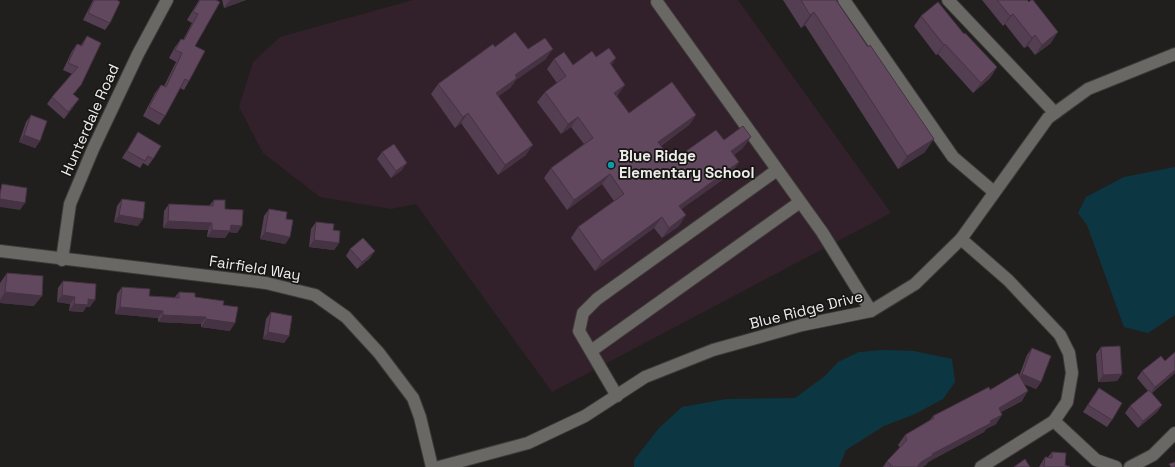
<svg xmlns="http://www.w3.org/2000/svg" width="1175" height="467" viewBox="0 0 1175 467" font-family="'Space Grotesk',sans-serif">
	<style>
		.education { fill: #32212a }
		.water { fill: #0d3643 }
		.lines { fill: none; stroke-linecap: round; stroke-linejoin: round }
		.minor-casing { stroke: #3d3b39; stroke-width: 14 }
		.minor { stroke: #6a6865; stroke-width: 12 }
		.wall { fill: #543e52 }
		.shaded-wall { fill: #453242 }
		.building { fill: #62485f; stroke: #453242 }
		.culture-dot { fill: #0f9aa8; stroke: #181614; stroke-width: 1.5 }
		.labels { text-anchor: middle; stroke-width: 3.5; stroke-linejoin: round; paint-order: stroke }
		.street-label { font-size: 15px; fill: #efedec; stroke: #181614 }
		.poi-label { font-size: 15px; font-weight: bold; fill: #efedec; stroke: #181614; text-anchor: start }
	</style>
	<rect width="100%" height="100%" fill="#211f1d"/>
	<path class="education" d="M413 0H738L891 213 552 392 416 204 391 209 320 197 263 153 239 107 253 62 280 37Z"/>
	<g class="water">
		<path d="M1175 167V315L1148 333 1124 327 1087 225 1078 213 1086 197 1124 177Z"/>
		<path d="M883 350 914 351 952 359 955 382 943 399 915 414 884 426 846 450 839 467H634V460L659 428 682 407 726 399 795 398 825 376 838 362 859 352Z"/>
	</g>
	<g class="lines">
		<g class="minor-casing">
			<g id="minor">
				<path d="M844 0 953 157 994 192"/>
				<path d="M948 0 1055 113"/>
				<path d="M657 2 822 232 871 311"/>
				<path d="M961 239 1008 280 1060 335 1069 353 1072 373 1067 402 1054 421"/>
				<path d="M0 251 266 283 315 295 346 317 379 353 413 398 420 417 432 467"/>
				<path d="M62 260 70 204 93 149 138 54 167 0"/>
				<path d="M591 351 800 202"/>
				<path d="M617 396 579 331 583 313 597 299 777 170"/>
				<path d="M439 467 528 443 585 416 645 377 713 350 802 325 871 311 915 284 961 239 1048 118 1088 89 1175 54"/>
				<path d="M981 467 1054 421 1096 460 1116 467"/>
				<path d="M1130 467 1153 455 1175 433"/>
			</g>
		</g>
		<use href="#minor" class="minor"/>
	</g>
	<g class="wall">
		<path d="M93 0H117L110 23 105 30 83 20Z"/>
		<path d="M199 0H216L195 46 189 81 184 90 180 88 165 116 159 125 143 116 155 93 161 85 164 86 176 62 169 58 175 47 181 39 183 40 192 23 187 20Z"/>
		<path d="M222 0H246L224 8Z"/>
		<path d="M783 0H836L925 152 898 169 805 25 801 28Z"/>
		<path d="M982 0H1027L1051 43 1035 55 1028 46 1024 48 1005 24 1003 26Z"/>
		<path d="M921 16 964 34 997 67 990 78 973 93 938 54 936 55 914 26Z"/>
		<path d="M87 36 76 92 73 94 74 106 64 119 47 104 52 97 72 74 63 70 72 51 77 44 81 45Z"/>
		<path d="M495 47 528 49 546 59 516 80 510 88 498 96 526 155 498 175 461 123 455 128 431 94 438 84Z"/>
		<path d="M596 57 611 65 618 95 617 96 629 113 696 115 689 125 661 146 672 161 724 140 743 148 734 155 732 173 681 209 679 226 662 238 654 228 595 271 571 238 578 227 614 201 602 184 567 210 544 178 551 168 584 144 571 127 561 134 537 102 545 92 557 83 547 69 554 59 573 65Z"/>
		<path d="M31 115 40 141 35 148 19 142 26 122Z"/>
		<path d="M138 132 153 159 148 166 143 163 140 168 122 158Z"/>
		<path d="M382 152 402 170 391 178 377 159Z"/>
		<path d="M122 199 138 226 114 222 117 206Z"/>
		<path d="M214 200 225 209 237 233 229 232 225 238 207 237 208 230 163 228 164 211 169 204 209 206Z"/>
		<path d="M269 209 286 219 290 237 285 244 260 239 264 216Z"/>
		<path d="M316 222 333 230 339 243 334 250 309 247 311 229Z"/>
		<path d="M350 249 370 258 357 269 346 256Z"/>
		<path d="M7 273 34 306 0 303V283Z"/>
		<path d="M63 281 90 307H86L83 312 69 311 70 304 57 302 58 288Z"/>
		<path d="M122 287 149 296 175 297 179 292 195 297 223 305 230 331 201 327V324L158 322V318L115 314 117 294Z"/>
		<path d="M271 312 289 336 284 343 263 339 266 319Z"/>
		<path d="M1101 347 1122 374 1117 381 1098 382 1096 354Z"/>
		<path d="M1032 348 1041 382 1036 389 1024 384 1022 401 1001 412 996 424 986 429 984 432 928 462 926 465 922 467H883L887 461 900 448 898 445 905 435 930 420 933 416 1019 376 1027 355Z"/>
		<path d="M1175 352V373L1152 393 1162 405 1157 412 1138 428 1125 413 1130 406 1148 391 1137 378 1142 371 1165 361Z"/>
		<path d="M1094 395 1112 420 1107 427 1083 412Z"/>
		<path d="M1052 452 1065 465 1070 467H1039L1045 457H1048Z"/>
	</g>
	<g class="shaded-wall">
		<path d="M231 0H246L224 8 229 1Z"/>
		<path d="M814 12 805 25 801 28 810 15Z"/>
		<path d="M1013 14 1005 24 1003 26 1010 16Z"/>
		<path d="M1058 32 1051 43 1035 55 1042 45Z"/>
		<path d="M1035 35 1028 46 1024 48 1032 38Z"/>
		<path d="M945 44 938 54 936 55 944 45Z"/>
		<path d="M553 49 546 59 516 80 510 88 489 103 496 93 515 75Z"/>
		<path d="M616 58 609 69 610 63Z"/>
		<path d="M997 67 990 78 973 93 981 83Z"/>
		<path d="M625 85 618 95 607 103 614 93Z"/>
		<path d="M79 99 74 106 64 119 68 112Z"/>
		<path d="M468 113 461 123 455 128 463 117Z"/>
		<path d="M696 115 689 125 651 152 658 142Z"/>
		<path d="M578 117 571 127 561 134 568 124Z"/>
		<path d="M24 135 40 141 35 148 19 142Z"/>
		<path d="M751 137 743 148 724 162 731 151Z"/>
		<path d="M934 139 925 152 898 169 907 156Z"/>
		<path d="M533 145 526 155 498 175 505 165Z"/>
		<path d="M739 162 732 173 672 216 679 206Z"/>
		<path d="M407 163 402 170 391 178 396 171Z"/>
		<path d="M610 174 602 184 567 210 574 200Z"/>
		<path d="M0 199 25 203 20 210 0 207Z"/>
		<path d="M119 215 143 219 138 226 114 222Z"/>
		<path d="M686 215 679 226 662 238 669 228Z"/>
		<path d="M662 217 654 228 595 271 602 261Z"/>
		<path d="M168 221 212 223 208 230 163 228Z"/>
		<path d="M231 225 242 226 237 233 229 232 225 238 207 237 212 230Z"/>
		<path d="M265 232 290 237 285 244 260 239Z"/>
		<path d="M314 240 339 243 334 250 309 247Z"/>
		<path d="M375 251 370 258 357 269 362 262Z"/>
		<path d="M5 292 42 296 34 306 0 303V300Z"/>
		<path d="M62 295 75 297 70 304 57 302Z"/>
		<path d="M88 299 95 300 90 307H86L83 312 69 311 74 304Z"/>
		<path d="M120 307 163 311 158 318 115 314Z"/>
		<path d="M163 315 206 317 201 324 158 322Z"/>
		<path d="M206 319 235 323 230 331 201 327Z"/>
		<path d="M268 332 289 336 284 343 263 339Z"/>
		<path d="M1175 370V373L1150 394 1155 387Z"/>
		<path d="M1022 374 1041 382 1036 389 1017 381Z"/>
		<path d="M1122 374 1117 381 1098 382 1103 375Z"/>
		<path d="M1028 391 1022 401 992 417 999 408Z"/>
		<path d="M1162 405 1157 412 1138 428 1143 421Z"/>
		<path d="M1002 415 996 424 986 429 984 432 928 462 926 465 922 467H917L921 462 932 454 990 421Z"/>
	</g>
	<g class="building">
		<path d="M94 0H117L120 2 110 23 88 13Z"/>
		<path d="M200 0H216L220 2 195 46 205 51 189 81 185 79 165 116 149 107 161 85 166 87 182 53 175 50 181 39 184 40 198 14 193 12Z"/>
		<path d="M801 0H836L868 47 870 45 934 139 907 156 814 12 810 15Z"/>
		<path d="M997 0H1027L1029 2 1031 0H1033L1058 32 1042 45 1035 35 1032 38 1013 14 1010 16Z"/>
		<path d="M938 2 964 34 965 33 997 67 981 83 945 44 944 45 921 16Z"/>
		<path d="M515 32 528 49 545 38 553 49 515 75 517 78 496 93 533 145 505 165 468 113 463 117 438 84 493 44 495 47Z"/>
		<path d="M87 36 101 43 81 85 73 94 79 99 68 112 52 97 78 67 68 63 77 44 82 46Z"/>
		<path d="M609 48 616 58 610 63 625 85 614 93 629 113 672 82 696 115 658 142 672 161 716 130 724 140 743 126 751 137 731 151 739 162 679 206 686 215 669 228 662 217 602 261 578 227 624 194 610 174 574 200 551 168 593 138 578 117 568 124 545 92 566 76 554 59 564 52 573 65 592 51 596 57Z"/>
		<path d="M31 115 47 121 40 141 24 135Z"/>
		<path d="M138 132 161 146 153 159 148 156 145 161 127 151Z"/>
		<path d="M394 144 407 163 396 171 382 152Z"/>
		<path d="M2 184 27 188 25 203 0 199V194Z"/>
		<path d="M122 199 145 202 143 219 119 215Z"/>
		<path d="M214 200H225V209L243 210 242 226 231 225 230 231 212 230V223L168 221 169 204 213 206Z"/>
		<path d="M269 209 287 212 286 219 293 220 290 237 265 232Z"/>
		<path d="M316 222 334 224 333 230 340 231 339 243 314 240Z"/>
		<path d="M363 238 375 251 362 262 350 249Z"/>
		<path d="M7 273 43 276 42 296 5 292Z"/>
		<path d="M63 281 96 284 95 300 88 299V305L74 304 75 297 62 295Z"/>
		<path d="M122 287 150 289 149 296 179 298V292L195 293V297L224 301 223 305 238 307 235 323 206 319V317L163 315V311L120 307Z"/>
		<path d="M271 312 292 316 289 336 268 332Z"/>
		<path d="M1120 346 1122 374 1103 375 1101 347Z"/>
		<path d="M1032 348 1051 356 1041 382 1022 374Z"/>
		<path d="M1175 352V370L1155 387 1142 371 1161 356 1165 361Z"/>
		<path d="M1018 373 1028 391 999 408 1002 415 990 421 991 423 932 454 933 455 921 462 917 467H893L887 461 907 440 905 435 934 418 933 416 989 387 990 390Z"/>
		<path d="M1099 388 1122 403 1112 420 1088 405Z"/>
		<path d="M1149 390 1162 405 1143 421 1130 406Z"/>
		<path d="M1052 452 1066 453 1065 465 1070 467H1044L1045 457 1052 458Z"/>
		<path d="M1025 459 1030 467H1014Z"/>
		<path d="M1175 462V467H1171L1169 464Z"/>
	</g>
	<circle class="culture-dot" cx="611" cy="165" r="4"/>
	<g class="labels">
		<g class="street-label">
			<text transform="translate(90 120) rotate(-66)" y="5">Hunterdale Road</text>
			<text transform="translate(255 268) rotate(9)" y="5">Fairfield Way</text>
			<text transform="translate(806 310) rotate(-14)" y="5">Blue Ridge Drive</text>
		</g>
		<g class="poi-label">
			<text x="619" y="161">Blue Ridge<tspan x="619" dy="17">Elementary School</tspan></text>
		</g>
	</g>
</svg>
